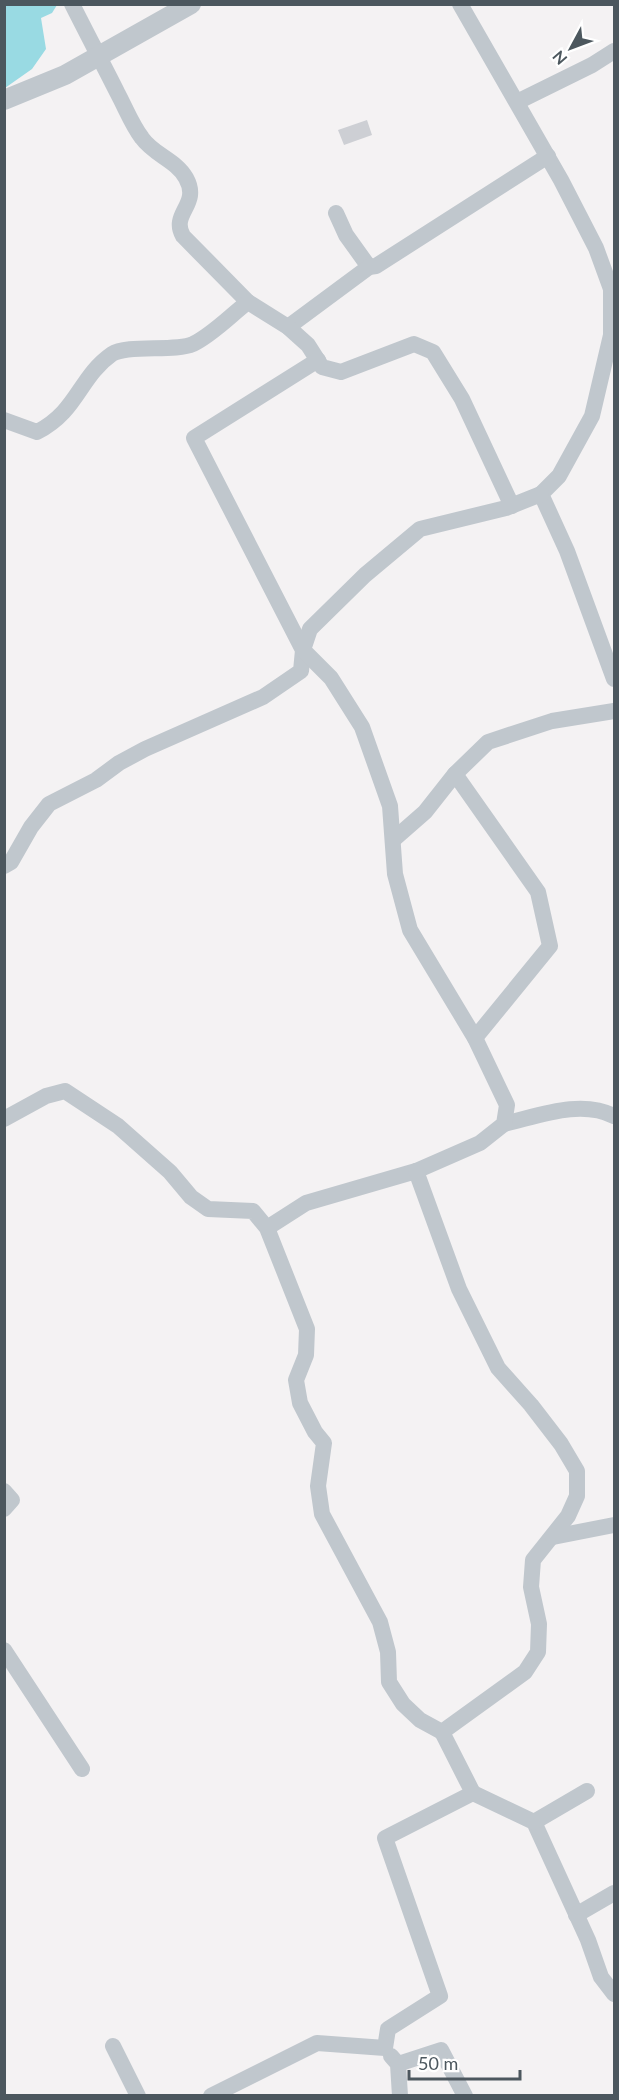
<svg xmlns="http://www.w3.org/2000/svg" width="619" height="2100" viewBox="0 0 619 2100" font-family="Lato,sans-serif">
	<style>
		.water { fill: #99dae3 }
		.building { fill: #cdcfd4 }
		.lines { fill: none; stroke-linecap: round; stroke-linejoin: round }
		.minor { stroke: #c0c7cd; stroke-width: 16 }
		.tertiary { stroke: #c0c7cd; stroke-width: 20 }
	</style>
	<rect width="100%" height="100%" fill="#f4f2f3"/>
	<path class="water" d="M5 4 57 5 52 13 41 18 46 49 32 69 5 88Z"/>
	<path class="building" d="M367 120 372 135 344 145 338 130Z"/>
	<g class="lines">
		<g class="minor">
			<path d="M72 4C87 34 103 64 118 94 126 109 132 125 142 138 154 155 176 160 186 178 201 205 170 213 183 236L248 302"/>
			<path d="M460 4 561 180 596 248 611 289V335L592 416 559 476 541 494 567 551 614 679"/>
			<path d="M517 102 592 65 614 51"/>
			<path d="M336 213 346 235 369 267"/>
			<path d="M288 327 369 267 376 266 548 156"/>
			<path d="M4 420 37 432C78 411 79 377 112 354 127 344 175 352 193 344 212 335 231 315 248 302L288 327 308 345 322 367 341 372 414 344 433 352 462 399 512 506"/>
			<path d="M455 774 488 742 552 721 614 711"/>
			<path d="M393 840 425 812 455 774 538 892 550 946 475 1038"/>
			<path d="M4 866 11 862 31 827 49 804 96 780 119 763 145 749 263 697 301 671 303 650 194 438 318 360"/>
			<path d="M4 1119 46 1096 65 1091 118 1126 170 1172 191 1197 208 1209 253 1211 267 1228 307 1329 306 1355 296 1380 300 1403 315 1432 324 1443 318 1486 322 1514 380 1622 388 1652 389 1682 403 1704 420 1720 442 1732 525 1672 538 1652 539 1624 531 1587 533 1560 568 1516 577 1496V1471L561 1444 531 1405 498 1368 459 1289 416 1171 306 1203 267 1228"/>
			<path d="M504 1124C539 1116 580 1099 614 1116"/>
			<path d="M416 1171 480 1143 504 1124 507 1105 475 1038 410 930 395 874 390 806 362 727 331 678 303 650 310 629 365 575 420 529 506 508 541 494"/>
			<path d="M4 1491 12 1500 4 1509"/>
			<path d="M553 1537 614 1525"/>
			<path d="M4 1650 82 1769"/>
			<path d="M473 1793 534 1822 588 1940 601 1977 614 1994"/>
			<path d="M534 1822 587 1791"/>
			<path d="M576 1915 614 1893"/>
			<path d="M113 2046 138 2096"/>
			<path d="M391 2056 398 2064 400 2096"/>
			<path d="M398 2064 441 2050 465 2096"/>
			<path d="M211 2096 317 2043 385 2048 388 2029 440 1996 385 1838 473 1793 442 1732"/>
		</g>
		<path class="tertiary" d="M4 100 65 75 191 4"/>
	</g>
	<rect width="619" height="2100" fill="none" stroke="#4c575e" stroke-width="12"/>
	<g transform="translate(571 48) rotate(229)" stroke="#ffffff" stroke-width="4.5" paint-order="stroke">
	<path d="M0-4.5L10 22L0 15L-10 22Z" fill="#4c575e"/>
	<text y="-9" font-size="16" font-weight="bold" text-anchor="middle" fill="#4c575e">N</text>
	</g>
	<path d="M409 2070v9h111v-9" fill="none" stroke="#4c575e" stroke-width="3"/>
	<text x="418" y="2070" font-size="18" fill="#4c575e" stroke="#ffffff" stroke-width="4.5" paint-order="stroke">50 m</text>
</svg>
